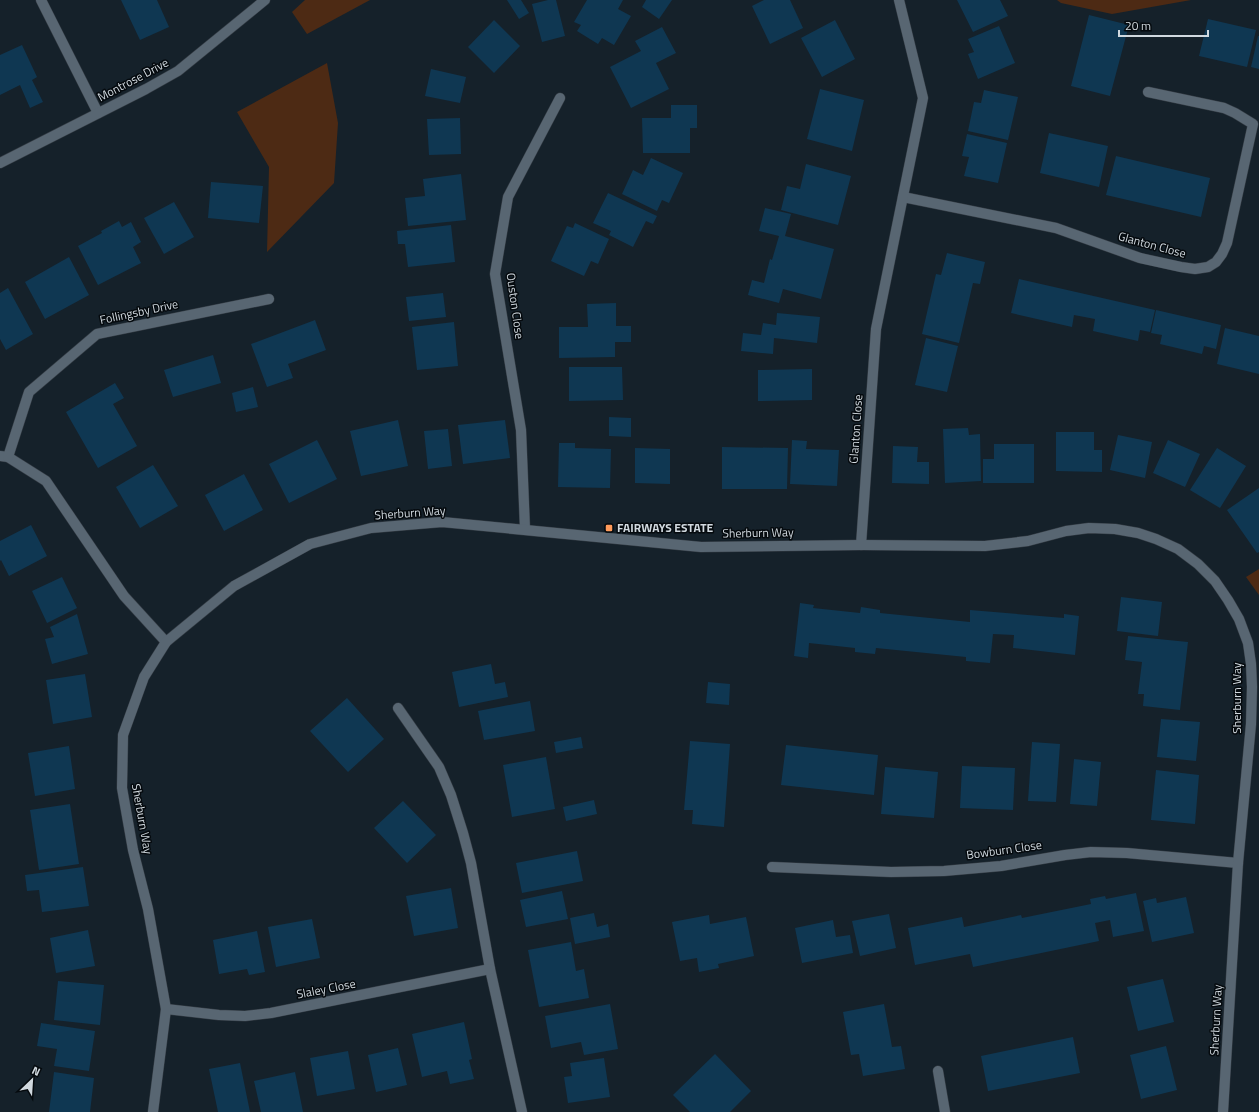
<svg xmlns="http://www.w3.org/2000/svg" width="1259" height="1112" viewBox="0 0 1259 1112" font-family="'Titillium Web',sans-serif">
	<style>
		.green { fill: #4d2a14 }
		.building { fill: #0f3752 }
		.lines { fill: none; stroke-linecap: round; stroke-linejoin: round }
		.minor-casing { stroke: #343c44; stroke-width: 11 }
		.minor { stroke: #586672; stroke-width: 10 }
		.poi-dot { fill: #ff9b5b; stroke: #050a0e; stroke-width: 1.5 }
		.labels { text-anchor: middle; stroke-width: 3; stroke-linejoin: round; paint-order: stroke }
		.street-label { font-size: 12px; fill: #d1d9df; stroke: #050a0e }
		.poi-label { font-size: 12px; font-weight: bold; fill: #d1d9df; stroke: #050a0e; text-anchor: start }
	</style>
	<rect width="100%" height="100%" fill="#15212a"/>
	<g class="green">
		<path d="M305 0H370L307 34 292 12Z"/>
		<path d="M1057 0H1191L1112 14 1061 3Z"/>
		<path d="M327 63 338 123 334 183 267 252 269 167 237 112Z"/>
		<path d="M1259 569V595L1246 577Z"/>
	</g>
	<g class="building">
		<path d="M121 0H157L169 27 140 40Z"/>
		<path d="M507 0H521L529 13 519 19Z"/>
		<path d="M548 0H556L565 36 542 42 532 4Z"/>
		<path d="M587 0H623L618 9 631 16 614 45 602 38 598 44 577 31 581 25 574 22Z"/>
		<path d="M646 0H672L659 19 642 7Z"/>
		<path d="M764 0H790L803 28 770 44 752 6Z"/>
		<path d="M957 0H1000L1008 16 973 32Z"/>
		<path d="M1089 15 1129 25 1110 96 1071 86Z"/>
		<path d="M1208 19 1256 30 1247 67 1199 56Z"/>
		<path d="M494 20 520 46 494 73 468 47Z"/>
		<path d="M835 20 855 59 822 77 801 38Z"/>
		<path d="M999 26 1015 63 978 79 968 54 974 52 968 39Z"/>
		<path d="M662 27 676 53 656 63 669 89 631 108 610 67 641 51 635 41Z"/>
		<path d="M1258 36H1259V69L1251 67Z"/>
		<path d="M22 45 37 77 32 80 43 102 30 108 20 85 0 95V55Z"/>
		<path d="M431 69 466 77 460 103 425 96Z"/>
		<path d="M820 89 864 100 852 151 807 139Z"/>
		<path d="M984 90 1018 97 1008 140 968 131 974 102 981 103Z"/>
		<path d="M671 105H697V128H690V153H643L642 118H671Z"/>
		<path d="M460 118 461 154 429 155 427 119Z"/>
		<path d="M1049 133 1108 146 1099 187 1040 173Z"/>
		<path d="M967 134 1007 143 998 183 964 176 969 157 962 156Z"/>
		<path d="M1116 156 1210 178 1201 217 1106 195Z"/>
		<path d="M651 158 683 173 669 203 662 200 657 211 622 194 633 170 643 175Z"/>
		<path d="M806 164 851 176 838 225 781 210 787 186 800 189Z"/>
		<path d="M461 174 466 220 408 226 405 198 425 196 423 179Z"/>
		<path d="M211 182 263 186 259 223 208 218Z"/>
		<path d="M608 193 657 216 653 224 646 221 633 247 609 235 611 231 593 223Z"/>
		<path d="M174 202 194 237 164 254 144 218Z"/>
		<path d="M765 208 791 214 785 236 834 249 821 299 783 289 779 303 748 295 752 280 764 283 770 259 772 260 779 236 759 231Z"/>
		<path d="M119 221 122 227 131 222 141 242 133 247 141 263 98 285 78 246 102 233 101 231Z"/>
		<path d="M575 223 609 239 598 264 591 261 584 276 551 261 567 226 573 228Z"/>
		<path d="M451 225 455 262 408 267 405 244H398L397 231Z"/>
		<path d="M947 253 985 262 980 284 973 283 959 343 922 334 936 274 941 275Z"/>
		<path d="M69 257 89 295 45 319 25 282Z"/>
		<path d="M1019 279 1155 310 1150 332 1140 330 1138 341 1093 331 1095 319 1074 315 1072 327 1011 313Z"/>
		<path d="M8 288 33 334 6 350 0 339V293Z"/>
		<path d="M443 293 446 317 409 321 406 297Z"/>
		<path d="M616 303V326H631V342H615V357L559 358V327H588L587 304Z"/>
		<path d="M1156 310 1221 325 1216 349 1204 346 1202 354 1160 344 1162 335 1151 333Z"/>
		<path d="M777 313 820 317 817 343 774 338 773 354 741 351 743 333 761 335 763 323 776 325Z"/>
		<path d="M315 320 326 350 288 364 293 378 267 387 251 344Z"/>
		<path d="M454 322 458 366 417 370 412 327Z"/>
		<path d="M1225 328 1259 336V374L1217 364Z"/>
		<path d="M926 338 958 346 947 392 915 385Z"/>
		<path d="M213 355 221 383 173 397 164 370Z"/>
		<path d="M569 367H622L623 400 569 401Z"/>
		<path d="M812 369V400L758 401V370Z"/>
		<path d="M115 383 124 398 113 404 137 446 98 468 66 412Z"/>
		<path d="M253 387 258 407 236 412 232 393Z"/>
		<path d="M609 417 631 418V437L609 436Z"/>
		<path d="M398 420 408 466 361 476 350 431Z"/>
		<path d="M505 420 510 458 463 464 458 425Z"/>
		<path d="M968 428 969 435 980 434 981 481 945 483 943 429Z"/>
		<path d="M448 429 452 466 428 469 424 431Z"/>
		<path d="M1056 432H1094V450H1102V472L1056 471Z"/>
		<path d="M1118 435 1152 442 1145 478 1110 470Z"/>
		<path d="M317 440 337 479 289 503 269 464Z"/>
		<path d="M792 440 807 441 806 449 839 450 837 486 790 484Z"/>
		<path d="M1168 440 1200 454 1185 487 1153 473Z"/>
		<path d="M559 443H575V448L611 449 610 488 558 487Z"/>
		<path d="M994 444H1034V483H983V459H994Z"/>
		<path d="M893 446 918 447 917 462H929V484L892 483Z"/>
		<path d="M722 447 788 448 787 489H722Z"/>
		<path d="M635 448 670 449V484L635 483Z"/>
		<path d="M1217 448 1246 466 1220 508 1190 490Z"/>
		<path d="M153 465 178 506 140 528 116 487Z"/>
		<path d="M244 474 263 510 224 531 205 495Z"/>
		<path d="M1259 488V552L1257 553 1227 510Z"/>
		<path d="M31 525 47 556 9 576 1 560 0 561V541Z"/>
		<path d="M62 577 77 608 47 623 32 591Z"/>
		<path d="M1121 597 1162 602 1158 636 1117 631Z"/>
		<path d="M800 603 814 605 813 608 860 613 861 607 880 610V613L970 622V610L1064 618V614L1079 616 1075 655 1013 648 1014 635 993 634 990 663 966 661V657L876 648 875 654 855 652V648L809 643 808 658 794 656Z"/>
		<path d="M77 614 88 654 52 664 45 639 54 637 50 627Z"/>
		<path d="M1128 636 1188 642 1180 710 1143 706 1144 694H1138L1142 662 1125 660Z"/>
		<path d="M491 664 495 684 505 682 508 697 459 707 452 672Z"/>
		<path d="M85 674 92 717 53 724 46 680Z"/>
		<path d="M708 682 730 684 729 705 706 703Z"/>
		<path d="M347 698 384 739 348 772 310 731Z"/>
		<path d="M530 701 535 731 484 740 478 711Z"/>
		<path d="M1161 719 1200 722 1196 761 1157 757Z"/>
		<path d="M581 737 583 748 556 753 554 742Z"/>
		<path d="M690 741 730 744 724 827 692 824 693 810H684Z"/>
		<path d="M1032 742 1060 744 1056 802 1028 801Z"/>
		<path d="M786 745 878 755 874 795 781 785Z"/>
		<path d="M69 746 75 789 35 796 28 753Z"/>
		<path d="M546 757 555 809 512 817 503 765Z"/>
		<path d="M1074 759 1101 762 1097 806 1070 804Z"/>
		<path d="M962 766 1015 768 1013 810 960 808Z"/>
		<path d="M885 767 938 772 934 818 881 814Z"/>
		<path d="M1156 770 1199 775 1195 824 1151 820Z"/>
		<path d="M594 800 597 814 566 821 563 807Z"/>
		<path d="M403 801 436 835 407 863 374 828Z"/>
		<path d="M70 804 79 864 39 870 30 810Z"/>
		<path d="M577 851 583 881 522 893 516 863Z"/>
		<path d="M83 867 89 906 42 912 39 890 27 891 25 875Z"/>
		<path d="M451 888 458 928 414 936 406 896Z"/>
		<path d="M562 891 568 919 526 927 520 900Z"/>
		<path d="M1136 893 1144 931 1113 937 1110 920 1095 923 1099 941 973 967 970 954 915 965 908 928 962 917 964 927 1021 915 1022 918 1091 904 1090 899 1105 896 1106 899Z"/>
		<path d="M1186 897 1194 933 1152 942 1143 901 1156 898 1157 903Z"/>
		<path d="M594 913 597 927 608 924 610 937 575 944 570 918Z"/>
		<path d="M889 914 896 948 860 956 852 921Z"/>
		<path d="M709 915 710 924 746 917 754 956 718 964 719 968 699 972 697 958 680 961 672 922Z"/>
		<path d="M312 919 320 958 276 967 268 927Z"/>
		<path d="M833 920 836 937 850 935 853 953 802 963 795 928Z"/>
		<path d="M88 930 95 966 56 973 50 938Z"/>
		<path d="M257 931 265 972 249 975 247 969 219 974 213 940Z"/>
		<path d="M571 942 576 971 584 969 589 998 539 1007 528 950Z"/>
		<path d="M1163 979 1174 1022 1138 1031 1127 987Z"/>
		<path d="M58 981 104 985 100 1025 54 1020Z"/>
		<path d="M610 1004 618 1049 584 1055 581 1042 551 1048 545 1016Z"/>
		<path d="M884 1004 892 1047 901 1046 905 1069 863 1076 859 1054 851 1055 843 1012Z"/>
		<path d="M464 1022 472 1059 469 1060 474 1079 450 1084 447 1071 422 1077 412 1034Z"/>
		<path d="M41 1023 95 1031 89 1071 54 1066 57 1049 37 1046Z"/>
		<path d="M1073 1037 1080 1073 988 1091 981 1056Z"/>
		<path d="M1166 1046 1177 1090 1141 1099 1130 1055Z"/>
		<path d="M398 1048 407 1085 376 1092 368 1055Z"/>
		<path d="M348 1051 355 1089 317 1096 310 1058Z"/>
		<path d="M715 1054 751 1091 730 1112H690L673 1095Z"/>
		<path d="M604 1058 610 1097 568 1103 564 1077 572 1076 570 1063Z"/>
		<path d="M240 1063 250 1112H218L209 1069Z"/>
		<path d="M54 1072 94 1078 90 1112H49Z"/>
		<path d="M295 1072 303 1112H261L254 1081Z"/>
	</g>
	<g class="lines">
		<g class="minor-casing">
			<g id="minor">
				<path d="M41 0 98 113"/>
				<path d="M0 163 146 89 178 71 265 0"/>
				<path d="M903 197 1056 228 1140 258 1181 267 1195 269 1208 267 1216 262 1222 254 1227 243 1253 124 1235 113 1224 108 1148 92"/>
				<path d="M0 456 8 457 46 481 124 596 166 642"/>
				<path d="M8 457 29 392 97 334 269 299"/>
				<path d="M525 529 521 430 495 274 508 197 560 98"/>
				<path d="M861 545 876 329 923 98 899 0"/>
				<path d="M398 708 439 767 451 795 463 833 471 863 490 969 522 1112"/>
				<path d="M772 867 891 872 944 871 1001 866 1065 855 1091 852 1127 853 1238 863"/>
				<path d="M166 1009 219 1015 245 1016 271 1013 490 969"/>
				<path d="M938 1071 945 1112"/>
				<path d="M153 1112 166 1009 148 909 133 850 122 788 123 735 144 677 166 642 234 586 310 544 371 528 442 522 701 547 861 545 985 546 1028 541 1066 531 1089 528 1115 529 1138 533 1156 539 1178 549 1198 564 1215 581 1228 600 1239 619 1248 643 1251 664 1252 687 1251 724 1238 863 1223 1112"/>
			</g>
		</g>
		<use href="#minor" class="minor"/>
	</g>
	<rect class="poi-dot" x="605" y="524" width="8" height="8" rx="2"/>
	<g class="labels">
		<g class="street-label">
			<text transform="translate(133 80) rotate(-28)" y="4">Montrose Drive</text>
			<text transform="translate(1152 245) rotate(15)" y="4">Glanton Close</text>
			<text transform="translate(515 306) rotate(82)" y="4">Ouston Close</text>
			<text transform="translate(139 312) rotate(-12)" y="4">Follingsby Drive</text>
			<text transform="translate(856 429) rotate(-86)" y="4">Glanton Close</text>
			<text transform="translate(410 513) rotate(-4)" y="4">Sherburn Way</text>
			<text transform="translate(758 533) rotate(-1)" y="4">Sherburn Way</text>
			<text transform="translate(1237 698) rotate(-90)" y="4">Sherburn Way</text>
			<text transform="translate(142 819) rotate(80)" y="4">Sherburn Way</text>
			<text transform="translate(1004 850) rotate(-8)" y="4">Bowburn Close</text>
			<text transform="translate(326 989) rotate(-11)" y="4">Slaley Close</text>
			<text transform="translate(1216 1020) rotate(-87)" y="4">Sherburn Way</text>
		</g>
		<g class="poi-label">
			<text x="617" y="532">FAIRWAYS ESTATE</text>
		</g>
	</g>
	<g transform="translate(32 1080) rotate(25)" stroke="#050a0e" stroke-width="3" paint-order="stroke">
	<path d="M0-3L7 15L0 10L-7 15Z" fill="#d1d9df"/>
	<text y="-6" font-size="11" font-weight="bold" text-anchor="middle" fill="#d1d9df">N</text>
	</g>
	<path d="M1119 30v6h89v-6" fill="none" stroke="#d1d9df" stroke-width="2"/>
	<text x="1125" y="30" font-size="12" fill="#d1d9df" stroke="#050a0e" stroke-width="3" paint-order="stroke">20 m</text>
</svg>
